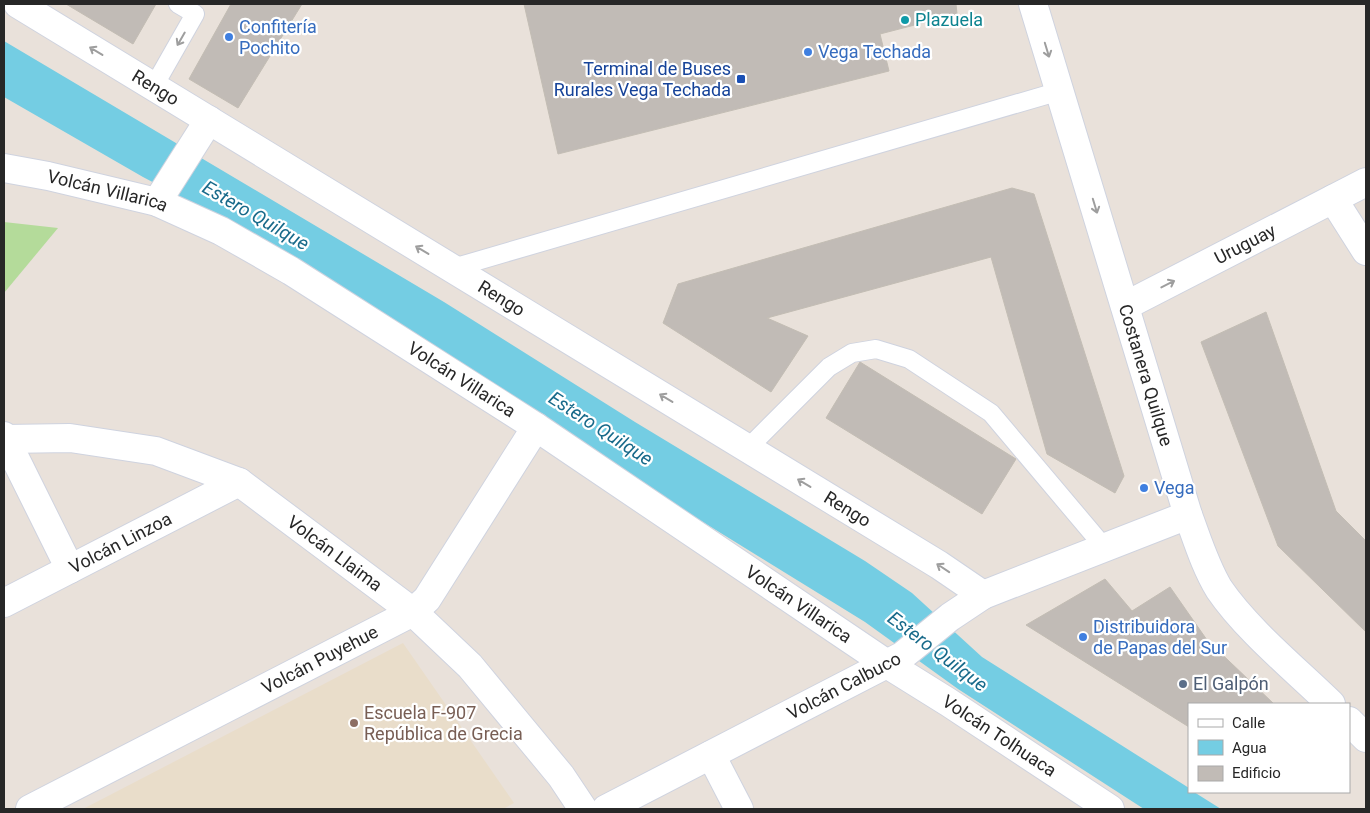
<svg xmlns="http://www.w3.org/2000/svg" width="1370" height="813" viewBox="0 0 1370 813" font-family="Roboto,sans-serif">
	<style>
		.education { fill: #e9ddca }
		.green { fill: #b4db9a }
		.water { fill: #74cde3 }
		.building { fill: #c1bbb6; stroke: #c3bdb4 }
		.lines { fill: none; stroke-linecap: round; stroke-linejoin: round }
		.service-casing { stroke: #cfd3df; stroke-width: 20 }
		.minor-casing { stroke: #cfd3df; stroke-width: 30 }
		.tertiary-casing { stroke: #cfd3df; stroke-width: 30 }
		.secondary-casing { stroke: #cfd3df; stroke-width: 30 }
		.service { stroke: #fff; stroke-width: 18 }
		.minor { stroke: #fff; stroke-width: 28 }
		.tertiary { stroke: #fff; stroke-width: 28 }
		.secondary { stroke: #fff; stroke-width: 28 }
		.oneway { stroke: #9e9e9e }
		.culture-dot { fill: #0f9aa8; stroke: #fff; stroke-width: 2 }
		.shop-dot { fill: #3f7fe0; stroke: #fff; stroke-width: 2 }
		.transit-dot { fill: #1a4fb4; stroke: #fff; stroke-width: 2 }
		.service-dot { fill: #5c6f8a; stroke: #fff; stroke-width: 2 }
		.education-dot { fill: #8d6e63; stroke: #fff; stroke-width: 2 }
		.labels { text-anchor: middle; stroke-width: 4.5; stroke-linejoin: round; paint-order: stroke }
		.culture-label { font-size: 18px; fill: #0d838f; stroke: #fff; text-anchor: start }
		.shop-label { font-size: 18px; fill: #366cbe; stroke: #fff; text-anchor: start }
		.transit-label { font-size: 18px; fill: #164399; stroke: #fff; text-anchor: end }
		.street-label { font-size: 18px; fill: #272727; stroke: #fff }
		.service-label { font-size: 18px; fill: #4e5e75; stroke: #fff; text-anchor: start }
		.education-label { font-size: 18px; fill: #785e54; stroke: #fff; text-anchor: start }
		.water-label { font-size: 19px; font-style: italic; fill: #186a8a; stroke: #fff }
	</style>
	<rect width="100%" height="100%" fill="#e9e1da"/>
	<path class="education" d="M403 643 514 803 503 809H83Z"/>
	<path class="green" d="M4 222 58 228 4 293Z"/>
	<path class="water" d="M4 41 444 302 635 422 865 561 912 593 982 657 1189 788V792H1194L1221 809H1144L958 689 865 622 664 498 247 232 143 177 4 97Z"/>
	<g class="building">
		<path d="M66 4H156L133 44Z"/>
		<path d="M231 4H302L238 108 189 79Z"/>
		<path d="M524 4H956L957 14 880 34 889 71 558 154Z"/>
		<path d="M1012 188 1034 194 1124 476 1115 493 1047 454 991 257 767 318 808 336 771 392 663 323 678 284Z"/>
		<path d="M1266 312 1336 511 1366 541V632L1278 546 1201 342Z"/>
		<path d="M860 362 1016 459 982 514 826 418Z"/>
		<path d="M1105 579 1132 611 1170 587 1207 640 1274 704H1189V727L1026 625Z"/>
	</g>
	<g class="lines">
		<g class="service-casing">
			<g id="service">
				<path d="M154 86 195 14 178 4"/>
				<path d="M453 268 1060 91"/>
				<path d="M748 448 829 367 852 353 876 349 909 359 991 413 1104 547"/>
			</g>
		</g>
		<g class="minor-casing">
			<g id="minor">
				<path id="s1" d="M18 4 939 565 983 595"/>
				<path id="s2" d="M4 168 48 176 157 202 221 231 291 271 536 427 887 664 948 702 1110 809"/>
				<path d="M1333 199 1366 251"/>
				<path d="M157 202 209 120"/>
				<path id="s3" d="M1125 306 1366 182"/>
				<path d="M4 436 70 569"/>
				<path id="s4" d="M5 439 70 438 156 451 239 482 413 612 470 666 561 776 583 809"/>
				<path id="s5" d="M4 603 239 482"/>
				<path d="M711 755 739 809"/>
				<path id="s6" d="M30 809 413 612 427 599 536 427"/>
			</g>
		</g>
		<g class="tertiary-casing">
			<g id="tertiary">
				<path id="s7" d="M606 809 902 656 950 617 983 595 1188 515"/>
			</g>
		</g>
		<g class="secondary-casing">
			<g id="secondary">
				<path id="s8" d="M1033 4 1188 515C1197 539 1205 566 1219 589 1247 630 1295 669 1331 704"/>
				<path d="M1349 721 1366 738"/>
			</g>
		</g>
		<use href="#service" class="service"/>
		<use href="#minor" class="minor"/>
		<use href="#tertiary" class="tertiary"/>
		<use href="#secondary" class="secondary"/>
	</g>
	<defs><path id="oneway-shaft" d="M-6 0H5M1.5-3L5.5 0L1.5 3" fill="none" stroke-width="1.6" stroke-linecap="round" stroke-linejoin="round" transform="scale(1.25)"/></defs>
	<g class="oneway">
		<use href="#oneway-shaft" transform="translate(181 39) rotate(120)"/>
		<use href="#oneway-shaft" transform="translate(1047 50) rotate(73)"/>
		<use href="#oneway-shaft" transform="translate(96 51) rotate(-149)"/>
		<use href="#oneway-shaft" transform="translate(1095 206) rotate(73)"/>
		<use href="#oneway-shaft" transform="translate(422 250) rotate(-149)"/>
		<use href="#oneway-shaft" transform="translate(1168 284) rotate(-27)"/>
		<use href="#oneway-shaft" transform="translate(666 398) rotate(-149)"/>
		<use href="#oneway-shaft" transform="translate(804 483) rotate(-149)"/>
		<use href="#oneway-shaft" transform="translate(943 568) rotate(-146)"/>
	</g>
	<circle class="culture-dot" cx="905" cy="20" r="5"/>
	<g class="shop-dot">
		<circle cx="229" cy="37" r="5"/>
		<circle cx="808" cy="52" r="5"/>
		<circle cx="1144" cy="488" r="5"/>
		<circle cx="1083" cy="637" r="5"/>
	</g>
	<rect class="transit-dot" x="736" y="74" width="10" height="10" rx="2.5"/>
	<circle class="service-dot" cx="1183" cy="684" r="5"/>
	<circle class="education-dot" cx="354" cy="723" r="5"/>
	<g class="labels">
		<g class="culture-label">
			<text x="915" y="26">Plazuela</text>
		</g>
		<g class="shop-label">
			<text x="239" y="33">Confitería<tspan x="239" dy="21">Pochito</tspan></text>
			<text x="818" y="58">Vega Techada</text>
			<text x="1154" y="494">Vega</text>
			<text x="1093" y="633">Distribuidora<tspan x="1093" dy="21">de Papas del Sur</tspan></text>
		</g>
		<g class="transit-label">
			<text x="731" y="75">Terminal de Buses<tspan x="731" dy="21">Rurales Vega Techada</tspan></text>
		</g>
		<g class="street-label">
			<text dy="6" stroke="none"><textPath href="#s1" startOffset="161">Rengo</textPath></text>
			<text dy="6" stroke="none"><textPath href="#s2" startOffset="106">Volcán Villarica</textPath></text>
			<text dy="6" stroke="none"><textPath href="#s3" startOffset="135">Uruguay</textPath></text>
			<text dy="6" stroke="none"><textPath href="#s1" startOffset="566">Rengo</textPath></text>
			<text dy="6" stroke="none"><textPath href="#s8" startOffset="388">Costanera Quilque</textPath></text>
			<text dy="6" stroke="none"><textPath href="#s2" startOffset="510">Volcán Villarica</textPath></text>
			<text dy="6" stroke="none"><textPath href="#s1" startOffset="971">Rengo</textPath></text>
			<text dy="6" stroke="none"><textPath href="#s5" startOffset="131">Volcán Linzoa</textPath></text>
			<text dy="6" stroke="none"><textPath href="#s4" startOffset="360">Volcán Llaima</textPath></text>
			<text dy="6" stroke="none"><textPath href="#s2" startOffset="915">Volcán Villarica</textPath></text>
			<text dy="6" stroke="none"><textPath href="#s6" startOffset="326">Volcán Puyehue</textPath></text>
			<text dy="6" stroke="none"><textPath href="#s7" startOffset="268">Volcán Calbuco</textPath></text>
			<text dy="6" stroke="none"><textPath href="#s2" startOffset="1155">Volcán Tolhuaca</textPath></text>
		</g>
		<g class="service-label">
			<text x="1193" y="690">El Galpón</text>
		</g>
		<g class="education-label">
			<text x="364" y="719">Escuela F-907<tspan x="364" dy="21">República de Grecia</tspan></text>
		</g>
		<g class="water-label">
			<text transform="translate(256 215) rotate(30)" y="7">Estero Quilque</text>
			<text transform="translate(601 428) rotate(33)" y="7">Estero Quilque</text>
			<text transform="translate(938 651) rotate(37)" y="7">Estero Quilque</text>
		</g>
	</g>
	<rect width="1370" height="813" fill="none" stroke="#272727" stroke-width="10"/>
	<rect x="1188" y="703" width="162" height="90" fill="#ffffff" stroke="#a9a9a9"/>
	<rect x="1198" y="719" width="25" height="8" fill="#ffffff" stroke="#a9a9a9"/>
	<text x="1232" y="728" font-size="15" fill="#272727">Calle</text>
	<rect x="1198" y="740" width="25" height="15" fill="#74cde3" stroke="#a9a9a9"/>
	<text x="1232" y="753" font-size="15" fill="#272727">Agua</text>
	<rect x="1198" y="766" width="25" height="15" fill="#c1bbb6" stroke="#a9a9a9"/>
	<text x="1232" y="778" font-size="15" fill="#272727">Edificio</text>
</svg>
